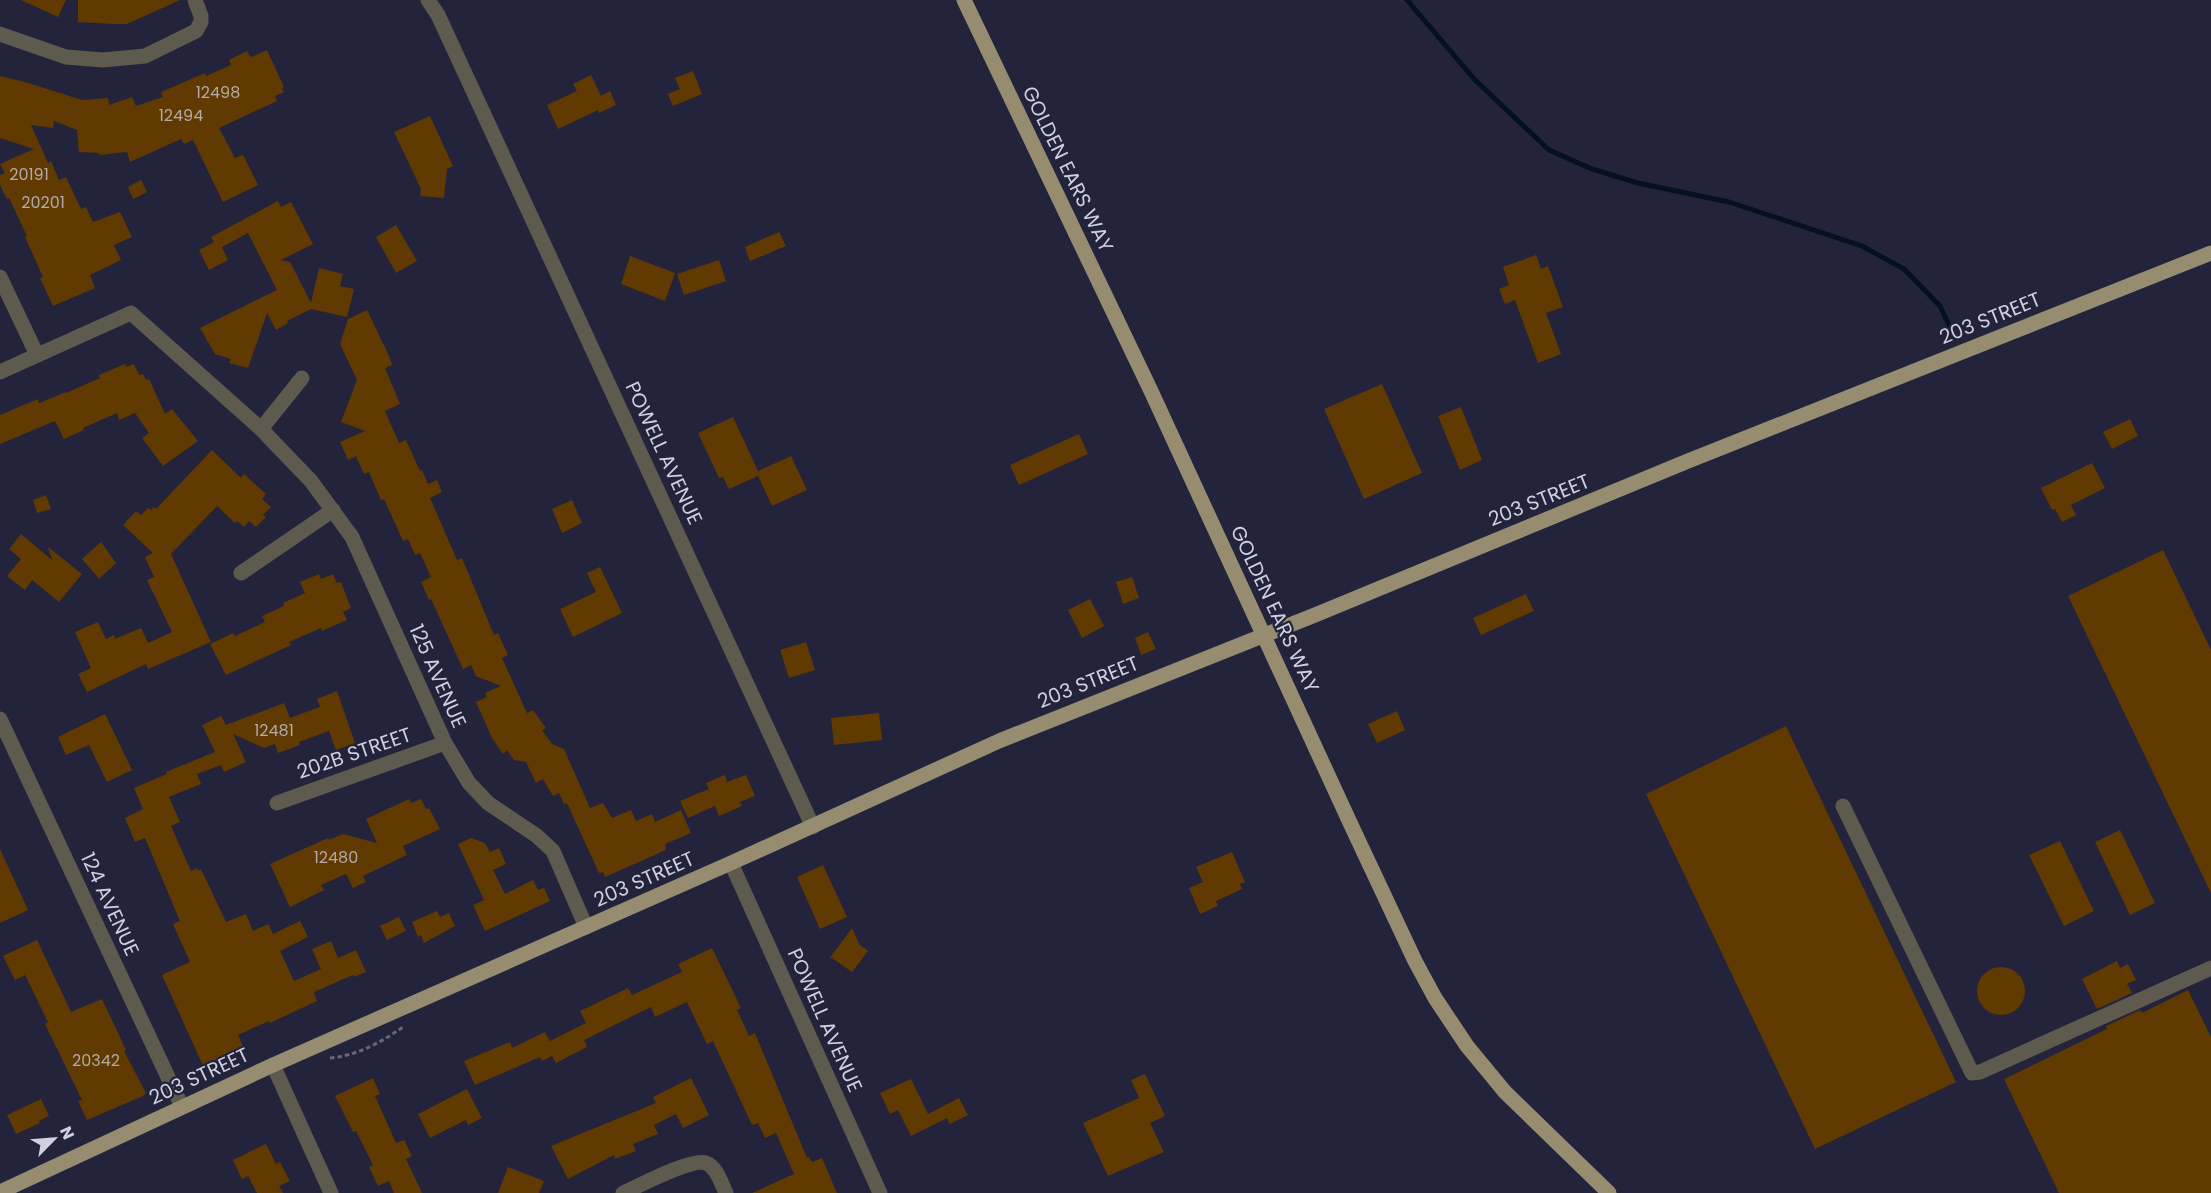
<svg xmlns="http://www.w3.org/2000/svg" width="2211" height="1193" viewBox="0 0 2211 1193" font-family="Poppins,sans-serif">
	<style>
		.lines { fill: none; stroke-linecap: round; stroke-linejoin: round }
		.stream { stroke: #03121e; stroke-width: 5 }
		.building { fill: #603a00 }
		.path { stroke: #66667c; stroke-width: 3; stroke-dasharray: 4.5 3; stroke-linecap: butt }
		.minor { stroke: #5e5a4d; stroke-width: 15 }
		.major { stroke: #968d71; stroke-width: 15 }
		.labels { text-anchor: middle; stroke-width: 4.5; stroke-linejoin: round; paint-order: stroke }
		.number-label { font-size: 16px; fill: #b3aaa9 }
		.street-label { font-size: 20px; fill: #cfd0e1; stroke: #23233c }
	</style>
	<rect width="100%" height="100%" fill="#23233c"/>
	<g class="lines">
		<path class="stream" d="M1407 0 1475 80 1549 150 1592 169 1638 183 1729 202 1862 246 1904 269 1940 306 1955 338"/>
	</g>
	<g class="building">
		<path d="M21 0H66L58 17Z"/>
		<path d="M78 0H180L127 24H113L78 22Z"/>
		<path d="M267 50 284 87 282 88 284 92 275 96 277 101 219 128 235 158 243 155 258 185 223 202 193 140 184 144 181 139 130 162 127 152 100 155 99 153 79 152 77 130 54 121 53 128 31 125 48 163 51 161 59 180 66 177 81 209 86 207 93 222 120 212 132 237 114 245 121 260 90 275 95 288 53 306 40 278 43 277 25 237 27 236 9 198 7 199 0 185V175L5 173 0 164 34 149 0 138V76L25 82 82 100 108 98 109 105 132 97 136 106 163 97 161 92 205 73 206 76 231 65 229 60 247 51 251 57Z"/>
		<path d="M693 71 702 94 673 106 668 94 680 89 675 78Z"/>
		<path d="M591 75 601 96 610 91 616 105 599 113 598 110 558 129 547 105 577 91 573 84Z"/>
		<path d="M430 116 453 166 447 169 444 198 420 196 421 189 394 132Z"/>
		<path d="M141 180 147 192 133 199 128 187Z"/>
		<path d="M278 201 281 207 291 202 313 244 281 260 290 262 311 303 319 268 343 274 340 286 354 289 347 317 311 309 287 321 288 323 276 330 267 313 248 368 229 363 231 359 215 354 200 328 277 290 248 233 222 247 228 260 209 270 199 250 214 242 211 237Z"/>
		<path d="M396 225 417 261 396 273 376 237Z"/>
		<path d="M779 232 786 246 750 261 745 247Z"/>
		<path d="M1536 255 1541 269 1548 266 1563 307 1546 313 1561 354 1538 363 1515 300 1505 304 1499 289 1509 285 1503 267Z"/>
		<path d="M630 256 675 273 665 301 621 284Z"/>
		<path d="M719 260 726 281 684 295 677 274Z"/>
		<path d="M367 310 389 356 392 365 385 368 400 404 385 411 399 443 406 440 420 471 422 470 428 484 437 480 442 492 430 498 457 560 462 558 494 635 498 633 508 655 502 658 527 713 533 710 546 728 542 730 552 744 564 749 590 808 603 803 612 818 631 810 636 821 652 814 655 822 681 810 691 833 665 844 666 850 605 877 603 872 599 873 567 803 564 804 559 793 553 796 543 779 536 783 526 762 514 760 507 750 503 754 492 738 476 702 487 697 485 693 501 686 476 676 471 665 463 669 431 599 429 600 421 582 431 577 420 553 415 555 408 539 403 541 384 499 381 500 369 472 364 474 356 456 348 460 340 442 365 431 341 422 357 380 340 344 348 319Z"/>
		<path d="M125 364 126 367 134 364 139 375 143 374 146 380 149 379 165 414 172 409 198 441 163 466 142 438 149 433 135 413 119 420 117 413 83 428 84 430 64 439 55 421 0 444V415L38 399 39 403 66 392V393L100 378 99 375Z"/>
		<path d="M1382 384 1422 473 1364 499 1324 409Z"/>
		<path d="M1461 407 1482 460 1460 470 1438 416Z"/>
		<path d="M733 417 758 471 791 456 807 490 772 506 758 476 729 489 723 477 719 478 698 433Z"/>
		<path d="M2130 419 2138 436 2112 449 2103 432Z"/>
		<path d="M1079 434 1088 454 1019 485 1010 465Z"/>
		<path d="M212 450 241 478 244 474 266 494 262 499 271 507 263 515 266 517 256 527 249 521 244 527 237 521 235 523 217 506 171 554 211 642 148 669 146 664 87 692 78 674 91 668 75 632 98 622 106 639 114 635 115 639 141 628 148 643 172 632 147 580 154 577 145 557 153 553 123 525 136 511 141 515 148 508 151 510 154 507 156 509Z"/>
		<path d="M2092 463 2105 488 2071 505 2076 515 2062 522 2055 509 2052 510 2041 488Z"/>
		<path d="M46 495 51 509 37 513 33 500Z"/>
		<path d="M572 500 582 523 562 533 552 509Z"/>
		<path d="M21 534 52 560 48 547 82 574 59 602 32 580 25 590 7 576 21 559 9 549Z"/>
		<path d="M101 542 116 563 99 579 82 559Z"/>
		<path d="M2163 550 2211 650V893L2068 596Z"/>
		<path d="M600 567 622 613 573 637 560 609 596 592 587 573Z"/>
		<path d="M319 574 321 579 333 574 337 583 341 582 351 608 343 612 347 620 322 631 321 628 289 642 291 645 226 675 210 644 233 633 235 636 265 622 262 616 284 606 283 603 305 593 300 582Z"/>
		<path d="M1132 577 1139 598 1123 604 1116 582Z"/>
		<path d="M1526 594 1534 611 1481 635 1473 618Z"/>
		<path d="M1090 599 1104 626 1082 638 1068 610Z"/>
		<path d="M1148 632 1156 649 1141 655 1135 638Z"/>
		<path d="M806 642 815 670 789 678 780 650Z"/>
		<path d="M337 691 355 743 336 750 329 731 299 742 300 745 278 753 275 744 264 748 233 734 246 762 224 772 221 765 197 774 201 784 169 797 180 822 171 826 191 871 198 868V871L201 869 226 922 246 914 253 931 268 924 273 934 300 921 308 937 280 951 294 981 321 969 312 949 331 941 338 958 356 950 366 972 354 977 353 975 314 992 317 1001 270 1023 269 1021 238 1035 243 1047 241 1050 204 1068 162 975 190 962 173 924 180 921 145 838 135 842 125 818 143 809 134 788 167 774 166 772 215 752 202 725 221 716 226 725 284 703 290 718 320 707 317 699Z"/>
		<path d="M1397 711 1405 730 1377 743 1368 724Z"/>
		<path d="M879 713 882 740 834 745 831 718Z"/>
		<path d="M105 714 132 770 107 782 89 745 66 755 58 737Z"/>
		<path d="M1786 726 1956 1082 1815 1149 1646 794Z"/>
		<path d="M725 775 727 782 746 775 755 796 740 802 742 806 719 816 715 806 688 818 680 801 709 789 706 783Z"/>
		<path d="M409 799 411 803 421 799 426 809 429 808 440 829 403 846 407 855 363 876 366 882 353 888 346 874 321 885 324 890 290 907 270 864 328 838 329 840 343 834 377 843 366 819Z"/>
		<path d="M2120 830 2155 903 2130 915 2095 842Z"/>
		<path d="M471 838 485 843 490 852 499 848 506 864 493 870 505 894 533 880 538 890 544 888 550 901 485 931 473 905 484 900 458 844Z"/>
		<path d="M2060 841 2094 911 2064 926 2029 855Z"/>
		<path d="M0 849 28 910 0 923Z"/>
		<path d="M1232 852 1245 882 1240 884 1242 889 1216 901 1218 906 1200 914 1189 888 1203 882 1196 867Z"/>
		<path d="M823 865 847 917 820 929 797 877Z"/>
		<path d="M437 911 440 917 449 913 455 926 424 943 421 935 418 937 412 922Z"/>
		<path d="M399 917 406 931 387 940 380 926Z"/>
		<path d="M852 928 859 944 868 951 852 972 832 958 829 959Z"/>
		<path d="M37 940 71 1012 102 999 126 1050 124 1051 146 1093 143 1096 87 1120 78 1101 82 1100 45 1024 48 1022 25 975 15 980 3 956Z"/>
		<path d="M712 948 741 1008 737 1010 749 1036 755 1033 807 1158 809 1157 812 1162 822 1158 837 1193H752L794 1174 776 1133 765 1138 758 1123 752 1125 713 1041 707 1044 687 1002 655 1017 651 1007 584 1040 587 1047 556 1063 552 1056 542 1061 540 1057 475 1085 464 1061 510 1042 512 1048 545 1032 550 1041 586 1023 580 1011 628 988 632 995 682 972 678 964Z"/>
		<path d="M2117 961 2120 968 2128 964 2136 980 2127 984 2132 993 2097 1009 2082 979Z"/>
		<circle cx="2001" cy="991" r="24"/>
		<path d="M2188 990 2211 1037V1193H2059L2004 1079 2107 1029 2106 1026 2140 1010 2142 1013Z"/>
		<path d="M1145 1074 1165 1116 1150 1123 1164 1152 1108 1176 1083 1123 1139 1098 1131 1080Z"/>
		<path d="M373 1078 380 1094 375 1096 396 1143 404 1140 412 1156 406 1159 422 1193H394L389 1181 378 1186 369 1167 373 1165 356 1131 353 1132 335 1096Z"/>
		<path d="M691 1078 709 1115 683 1128 676 1114 654 1125 658 1134 633 1144 636 1151 615 1159 614 1155 568 1179 551 1146 656 1103 653 1097Z"/>
		<path d="M911 1079 928 1114 959 1098 968 1115 950 1124 947 1118 911 1136 898 1110 890 1114 880 1093Z"/>
		<path d="M467 1089 482 1118 468 1125 466 1120 430 1138 418 1114Z"/>
		<path d="M41 1099 49 1116 39 1121 40 1123 16 1134 7 1115Z"/>
		<path d="M266 1144 276 1164 280 1162 290 1181 279 1186 283 1193H257L248 1176 242 1179 233 1160Z"/>
		<path d="M508 1167 544 1181 539 1193H498Z"/>
	</g>
	<g class="lines">
		<path class="path" d="M330 1058C356 1056 382 1042 403 1027"/>
		<g class="minor">
			<path d="M428 0 438 15 813 827"/>
			<path d="M0 34 66 57 103 60 145 56 196 31 201 22V16L195 0"/>
			<path d="M0 277 37 355"/>
			<path d="M0 372 131 313 261 429 311 481 352 537 445 743 469 783 488 803 537 836 553 851 586 927"/>
			<path d="M261 429 302 378"/>
			<path d="M241 573 333 510"/>
			<path d="M0 719 182 1107"/>
			<path d="M277 803 445 743"/>
			<path d="M1843 806 1972 1073 1980 1072 2211 968"/>
			<path d="M731 863 880 1193"/>
			<path d="M273 1065 331 1193"/>
			<path d="M623 1193C639 1186 691 1158 706 1163 717 1167 721 1183 726 1193"/>
		</g>
		<g class="major">
			<path d="M964 0 1151 391 1352 827 1415 961 1435 998 1467 1046 1505 1092 1609 1193"/>
			<path d="M0 1192 273 1065 731 863 999 741 1315 615 1688 461 2211 253"/>
		</g>
	</g>
	<g class="labels">
		<g class="number-label">
			<text x="218" y="98">12498</text>
			<text x="181" y="121">12494</text>
			<text x="29" y="180">20191</text>
			<text x="43" y="208">20201</text>
			<text x="274" y="736">12481</text>
			<text x="336" y="863">12480</text>
			<text x="96" y="1066">20342</text>
		</g>
		<g class="street-label">
			<text transform="translate(1068 169) rotate(64)" y="7">GOLDEN EARS WAY</text>
			<text transform="translate(1990 318) rotate(-22)" y="7">203 STREET</text>
			<text transform="translate(664 453) rotate(65)" y="7">POWELL AVENUE</text>
			<text transform="translate(1539 500) rotate(-22)" y="7">203 STREET</text>
			<text transform="translate(1275 609) rotate(65)" y="7">GOLDEN EARS WAY</text>
			<text transform="translate(438 676) rotate(66)" y="7">125 AVENUE</text>
			<text transform="translate(1088 682) rotate(-22)" y="7">203 STREET</text>
			<text transform="translate(354 753) rotate(-19)" y="7">202B STREET</text>
			<text transform="translate(644 879) rotate(-24)" y="7">203 STREET</text>
			<text transform="translate(110 904) rotate(65)" y="7">124 AVENUE</text>
			<text transform="translate(825 1020) rotate(66)" y="7">POWELL AVENUE</text>
			<text transform="translate(199 1076) rotate(-25)" y="7">203 STREET</text>
		</g>
	</g>
	<g transform="translate(54 1139) rotate(65)" stroke="#23233c" stroke-width="4.5" paint-order="stroke">
	<path d="M0-4.5L10 22L0 15L-10 22Z" fill="#cfd0e1"/>
	<text y="-9" font-size="16" font-weight="bold" text-anchor="middle" fill="#cfd0e1">N</text>
	</g>
</svg>
